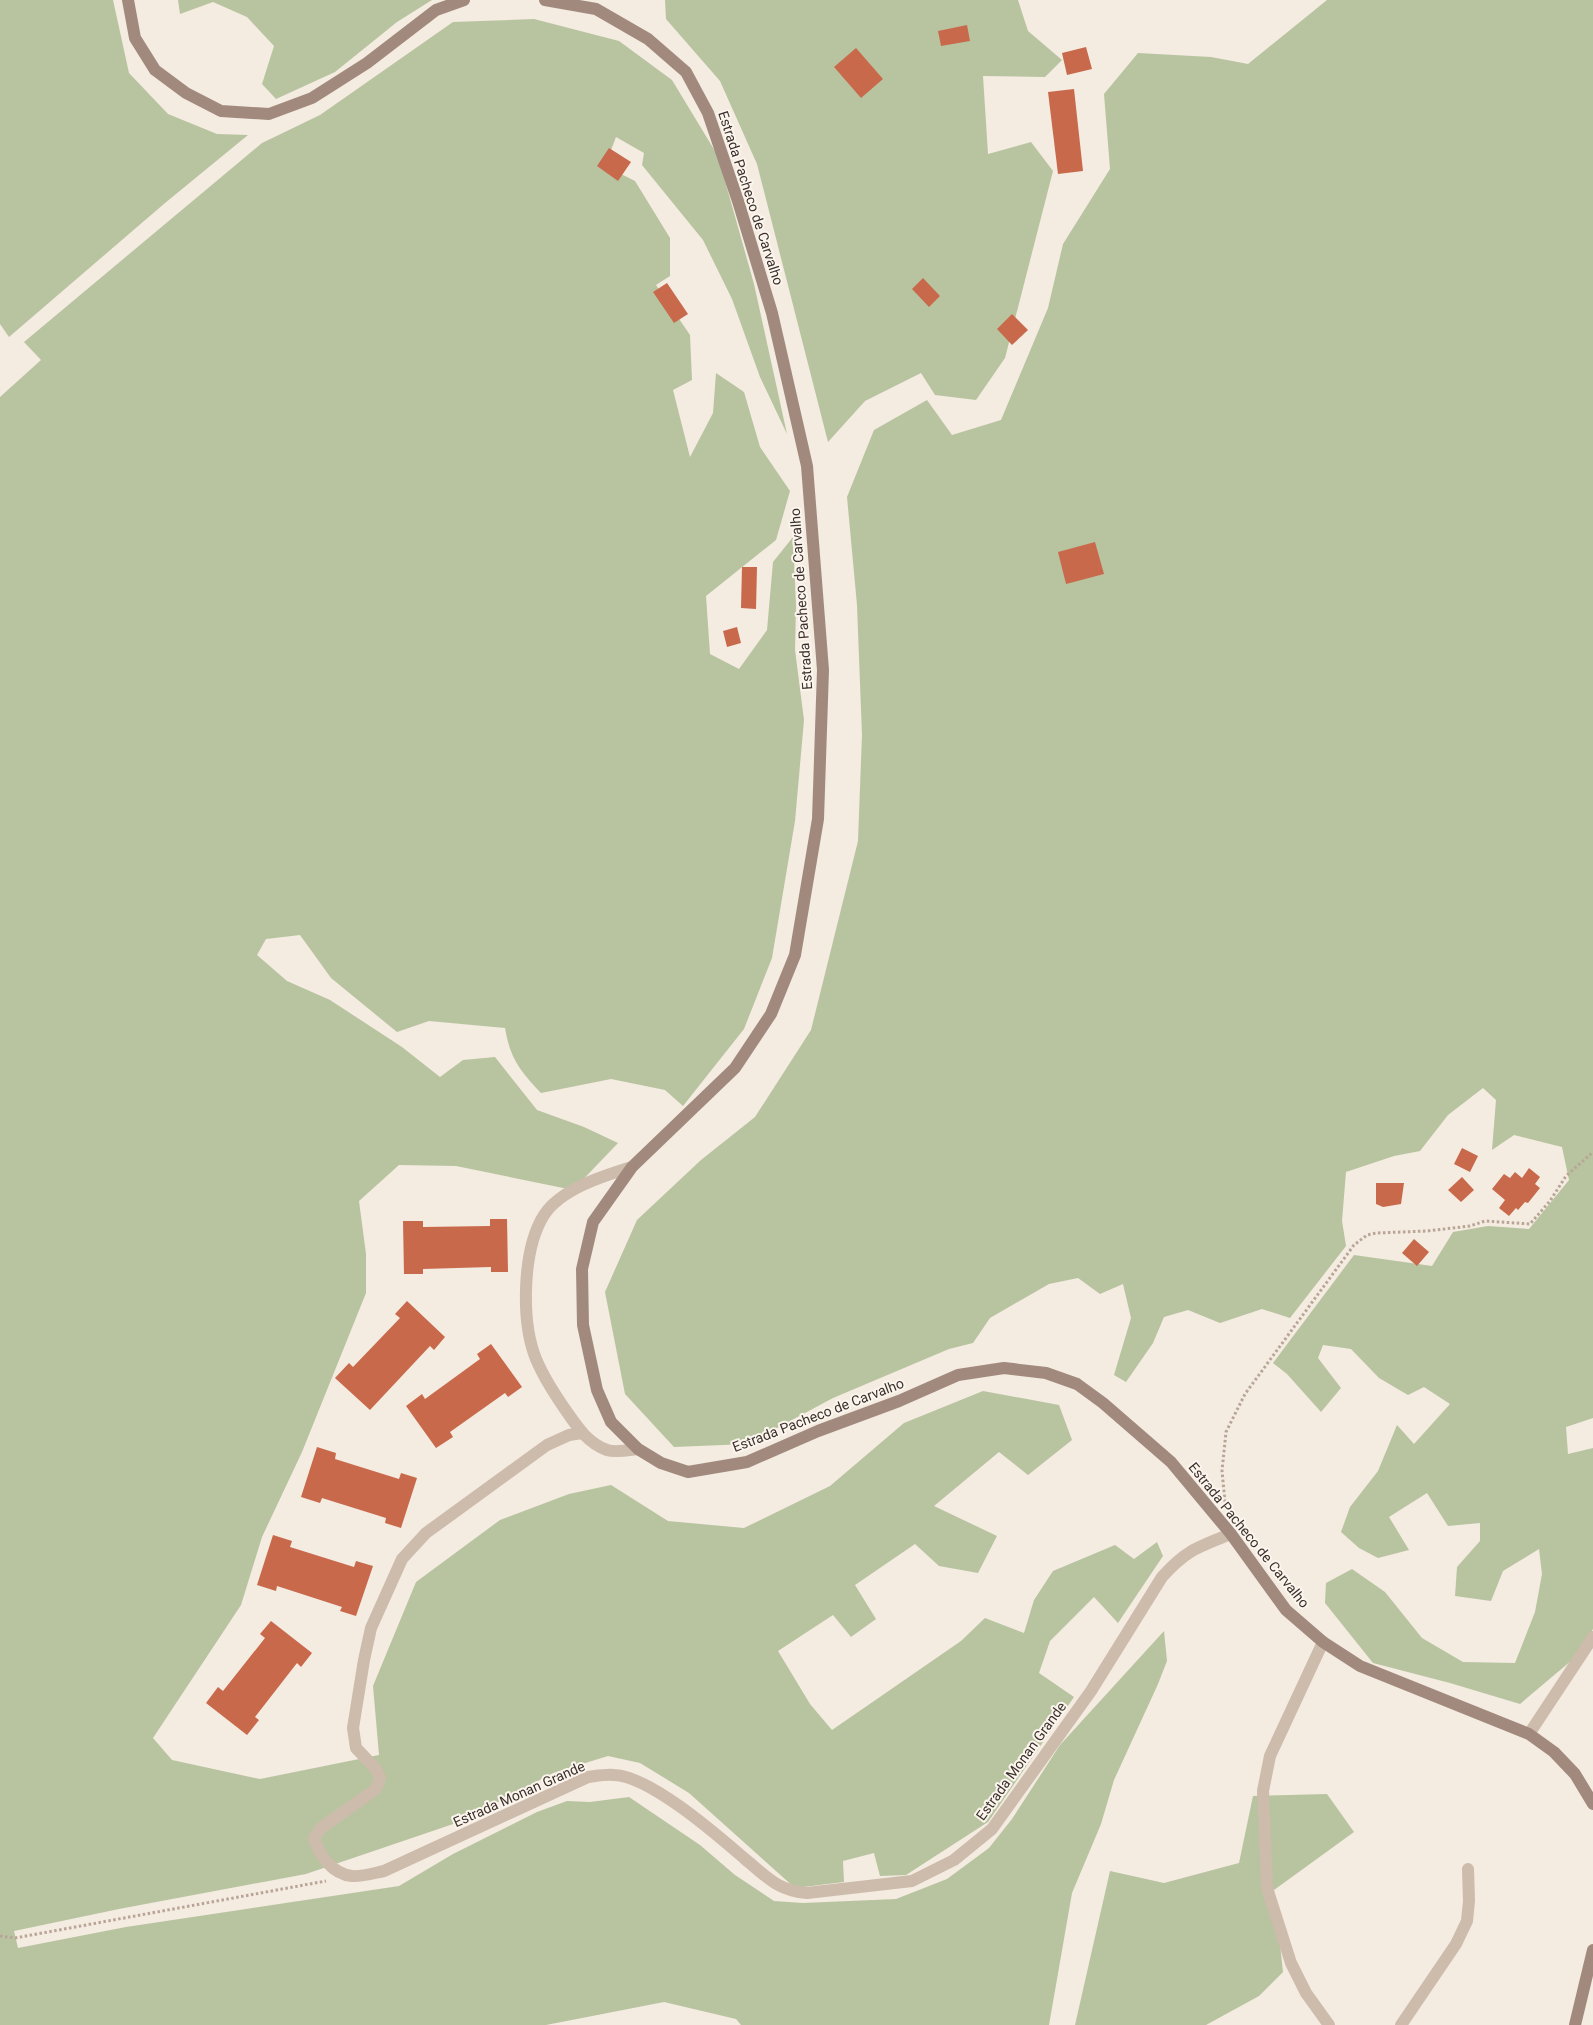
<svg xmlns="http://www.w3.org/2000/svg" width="1593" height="2025" viewBox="0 0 1593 2025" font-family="Roboto,sans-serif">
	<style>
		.green { fill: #b8c4a0 }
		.building { fill: #c8694b }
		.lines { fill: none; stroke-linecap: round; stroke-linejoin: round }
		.path { stroke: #b9a596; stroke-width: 3; stroke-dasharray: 2.5 2.5; stroke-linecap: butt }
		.street { stroke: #cdbbac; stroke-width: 12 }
		.secondary { stroke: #a18a7d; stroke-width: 12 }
		.labels { text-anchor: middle; stroke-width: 4; stroke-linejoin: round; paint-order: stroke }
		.street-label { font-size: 14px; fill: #3b302b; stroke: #fbf5ee }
	</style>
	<rect width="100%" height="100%" fill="#f4ebe1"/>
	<g class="green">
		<path d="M0 0H113L129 73 168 114 217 134 248 135 165 203 9 337 0 324Z"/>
		<path d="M178 0H432L397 22 335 72 276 99 262 84 274 46 247 17 213 2 180 14Z"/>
		<path d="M665 0H1018L1028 31 1062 60 1045 77 983 76 988 154 1031 142 1053 171 1005 358 976 400 935 395 921 373 865 401 828 442 757 164 720 81 666 19Z"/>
		<path d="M1327 0H1593V1418L1566 1427 1568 1454 1593 1448V1629L1578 1655 1520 1704 1450 1683 1373 1663 1325 1603 1326 1583 1352 1569 1385 1592 1422 1638 1463 1662 1515 1663 1535 1612 1542 1574 1539 1549 1503 1571 1491 1601 1455 1596 1457 1567 1480 1541V1523L1448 1526 1427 1493 1389 1517 1409 1550 1378 1558 1359 1548 1341 1532 1350 1507 1378 1471 1397 1425 1414 1444 1450 1404 1424 1387 1408 1395 1379 1378 1351 1349 1323 1345 1318 1358 1341 1388 1321 1412 1287 1374 1273 1363 1354 1255 1432 1266 1453 1232 1488 1226 1529 1229 1569 1180 1562 1147 1514 1135 1492 1150 1496 1100 1483 1088 1448 1115 1420 1151 1394 1156 1346 1172 1342 1221 1346 1246 1290 1318 1262 1309 1220 1323 1188 1310 1164 1317 1153 1343 1126 1382 1114 1375 1131 1318 1123 1284 1100 1294 1078 1278 1049 1284 990 1318 973 1343 949 1349 833 1398 747 1444 674 1447 625 1394 605 1292 637 1220 701 1160 755 1117 811 1030 858 841 862 735 857 605 847 497 874 430 927 400 952 435 1001 420 1048 308 1063 244 1110 169 1104 94 1138 53 1211 57 1248 64Z"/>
		<path d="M534 19 619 41 672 80 718 156 754 284 787 434 760 377 732 299 703 240 642 165 644 153 616 137 605 166 635 181 670 238V276L656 285 690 335 692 380 673 390 690 457 713 413 716 373 744 392 760 447 790 491 776 540 706 596 710 654 739 669 767 630 773 562 793 537 796 605 795 650 804 720 795 821 772 958 744 1029 683 1106 665 1090 611 1079 541 1093C520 1071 510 1058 505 1028L429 1021 397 1032 331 978 300 935 266 939 257 955 287 981 330 1000 402 1047 440 1077 463 1060 495 1057 537 1110 584 1127 618 1143 573 1190 456 1166 399 1165 359 1201 366 1254V1293L302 1452 262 1537 241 1605 153 1738 172 1760 260 1779 379 1755 373 1686 416 1582 500 1520 569 1494 611 1485 668 1521 744 1528 830 1486 904 1423 983 1391 1059 1405 1072 1440 1028 1475 999 1452 934 1506 997 1536 978 1573 939 1566 915 1544 855 1585 876 1619 851 1637 833 1615 778 1651 810 1704 832 1730 961 1641 985 1618 1024 1633 1034 1600 1053 1571 1115 1545 1134 1559 1157 1542 1163 1556 1118 1623 1094 1597 1050 1641 1039 1673 1074 1697 988 1822 906 1875 880 1876 874 1853 843 1861 844 1882 795 1888 689 1793 640 1763 608 1756 553 1773 462 1821 306 1874 119 1909 14 1931 18 1948 126 1927 399 1886 453 1854 537 1812 567 1801 590 1802 629 1797 700 1845 735 1875 774 1901 803 1903 896 1899 947 1879 989 1848 1012 1819 1060 1745 1164 1631 1167 1661 1158 1684 1114 1780 1101 1824 1072 1893 1049 2025H741L736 2019 664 2002 546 2025H0V397L41 360 24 342 262 143 320 115 453 22Z"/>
		<path d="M1327 1794 1354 1832 1274 1890 1283 1972 1259 1996 1206 2025H1075L1110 1871 1164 1883 1239 1863 1253 1796Z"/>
	</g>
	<g class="building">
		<path d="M967 25 970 41 941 46 938 31Z"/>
		<path d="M1086 47 1092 69 1067 75 1062 53Z"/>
		<path d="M856 48 883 79 861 98 834 67Z"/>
		<path d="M1074 89 1083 171 1058 174 1048 92Z"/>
		<path d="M609 148 631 162 618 181 597 166Z"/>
		<path d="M923 278 940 296 929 307 912 289Z"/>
		<path d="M667 283 688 314 674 323 653 292Z"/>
		<path d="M1012 314 1028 330 1012 345 997 329Z"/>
		<path d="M1095 542 1104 574 1066 584 1058 552Z"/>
		<path d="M742 567H757L756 609 741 608Z"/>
		<path d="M737 627 741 643 727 647 723 631Z"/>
		<path d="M1462 1148 1478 1156 1470 1172 1454 1164Z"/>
		<path d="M1529 1168 1540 1177 1535 1184 1540 1188 1528 1203 1525 1202 1518 1210 1516 1208 1509 1216 1499 1208 1505 1200 1492 1189 1504 1174 1510 1178 1515 1172 1522 1178Z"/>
		<path d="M1462 1177 1474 1190 1461 1202 1448 1190Z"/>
		<path d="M1376 1183H1404L1401 1204 1383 1207 1376 1204Z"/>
		<path d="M490 1219H507L508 1272H491V1267L423 1269V1274H404L403 1221H423V1227L490 1226Z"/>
		<path d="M1414 1239 1429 1252 1417 1266 1402 1253Z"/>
		<path d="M407 1301 445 1337 434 1350 430 1346 370 1410 335 1378 349 1363 353 1367 400 1318 395 1314Z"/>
		<path d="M491 1344 522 1387 508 1397 505 1393 450 1432 453 1437 436 1448 406 1406 422 1394 425 1399 480 1359 477 1354Z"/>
		<path d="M317 1447 336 1453 335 1459 399 1479 401 1473 417 1478 401 1528 385 1523 386 1518 322 1498 320 1503 301 1497Z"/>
		<path d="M273 1535 292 1541 290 1547 354 1567 356 1561 373 1566 356 1616 340 1611 342 1607 277 1586 276 1591 257 1585Z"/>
		<path d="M271 1621 312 1653 301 1667 297 1663 255 1717 259 1720 247 1735 206 1703 218 1687 223 1691 265 1638 260 1634Z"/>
	</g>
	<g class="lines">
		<g class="path">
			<path d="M1225 1502 1222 1471 1226 1432 1245 1394 1354 1245 1367 1235 1376 1233 1427 1231 1470 1226 1485 1221 1530 1224 1550 1201 1566 1176 1593 1152"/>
			<path d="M0 1936 15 1938 326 1881"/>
		</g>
		<g class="street">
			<path d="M632 1167C603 1176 561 1189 544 1215 522 1250 521 1322 536 1359 544 1378 555 1395 567 1412 578 1428 588 1443 607 1450 616 1453 629 1450 638 1449"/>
			<path d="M582 1433 569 1435 547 1445 426 1533 402 1559 371 1628 364 1660 353 1728 356 1748 376 1769 380 1778 376 1789 321 1828 314 1838C319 1855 332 1874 352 1876 362 1877 374 1873 384 1871L588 1777C596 1776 606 1774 614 1775 650 1776 717 1835 745 1859 767 1877 778 1891 807 1893L912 1881 954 1860 992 1829 1091 1691 1162 1577C1186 1550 1198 1547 1231 1534"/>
			<path d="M1323 1642 1270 1756 1263 1791 1267 1888 1291 1963 1306 1993 1329 2025"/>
			<path d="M1529 1734 1593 1637"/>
			<path d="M1401 2025 1456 1944 1467 1921 1469 1901 1468 1869"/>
		</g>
		<g class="secondary">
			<path d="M128 0 135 38 155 70 186 93 221 111 269 114 312 98 367 63 436 10 464 0"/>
			<path d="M545 0 596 9 648 39 686 72 708 113 738 201 772 313 807 466 823 670 818 819 795 955 771 1014 735 1068 632 1167 593 1222 582 1269 583 1325 597 1390 611 1422 638 1449 661 1463 688 1472 747 1462 818 1431 899 1401 958 1375 1004 1368 1046 1373 1077 1384 1103 1403 1171 1462 1231 1534 1286 1610 1323 1642 1360 1666 1529 1734 1554 1752 1575 1774 1593 1804"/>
			<path d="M1575 2025 1593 1950"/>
		</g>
	</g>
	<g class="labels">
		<g class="street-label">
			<text transform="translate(751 198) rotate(72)" y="5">Estrada Pacheco de Carvalho</text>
			<text transform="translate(801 599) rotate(-94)" y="5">Estrada Pacheco de Carvalho</text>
			<text transform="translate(818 1415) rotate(-21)" y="5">Estrada Pacheco de Carvalho</text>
			<text transform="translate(1249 1535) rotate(51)" y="5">Estrada Pacheco de Carvalho</text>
			<text transform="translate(1021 1761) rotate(-54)" y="5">Estrada Monan Grande</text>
			<text transform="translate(519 1794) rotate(-24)" y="5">Estrada Monan Grande</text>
		</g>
	</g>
</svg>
